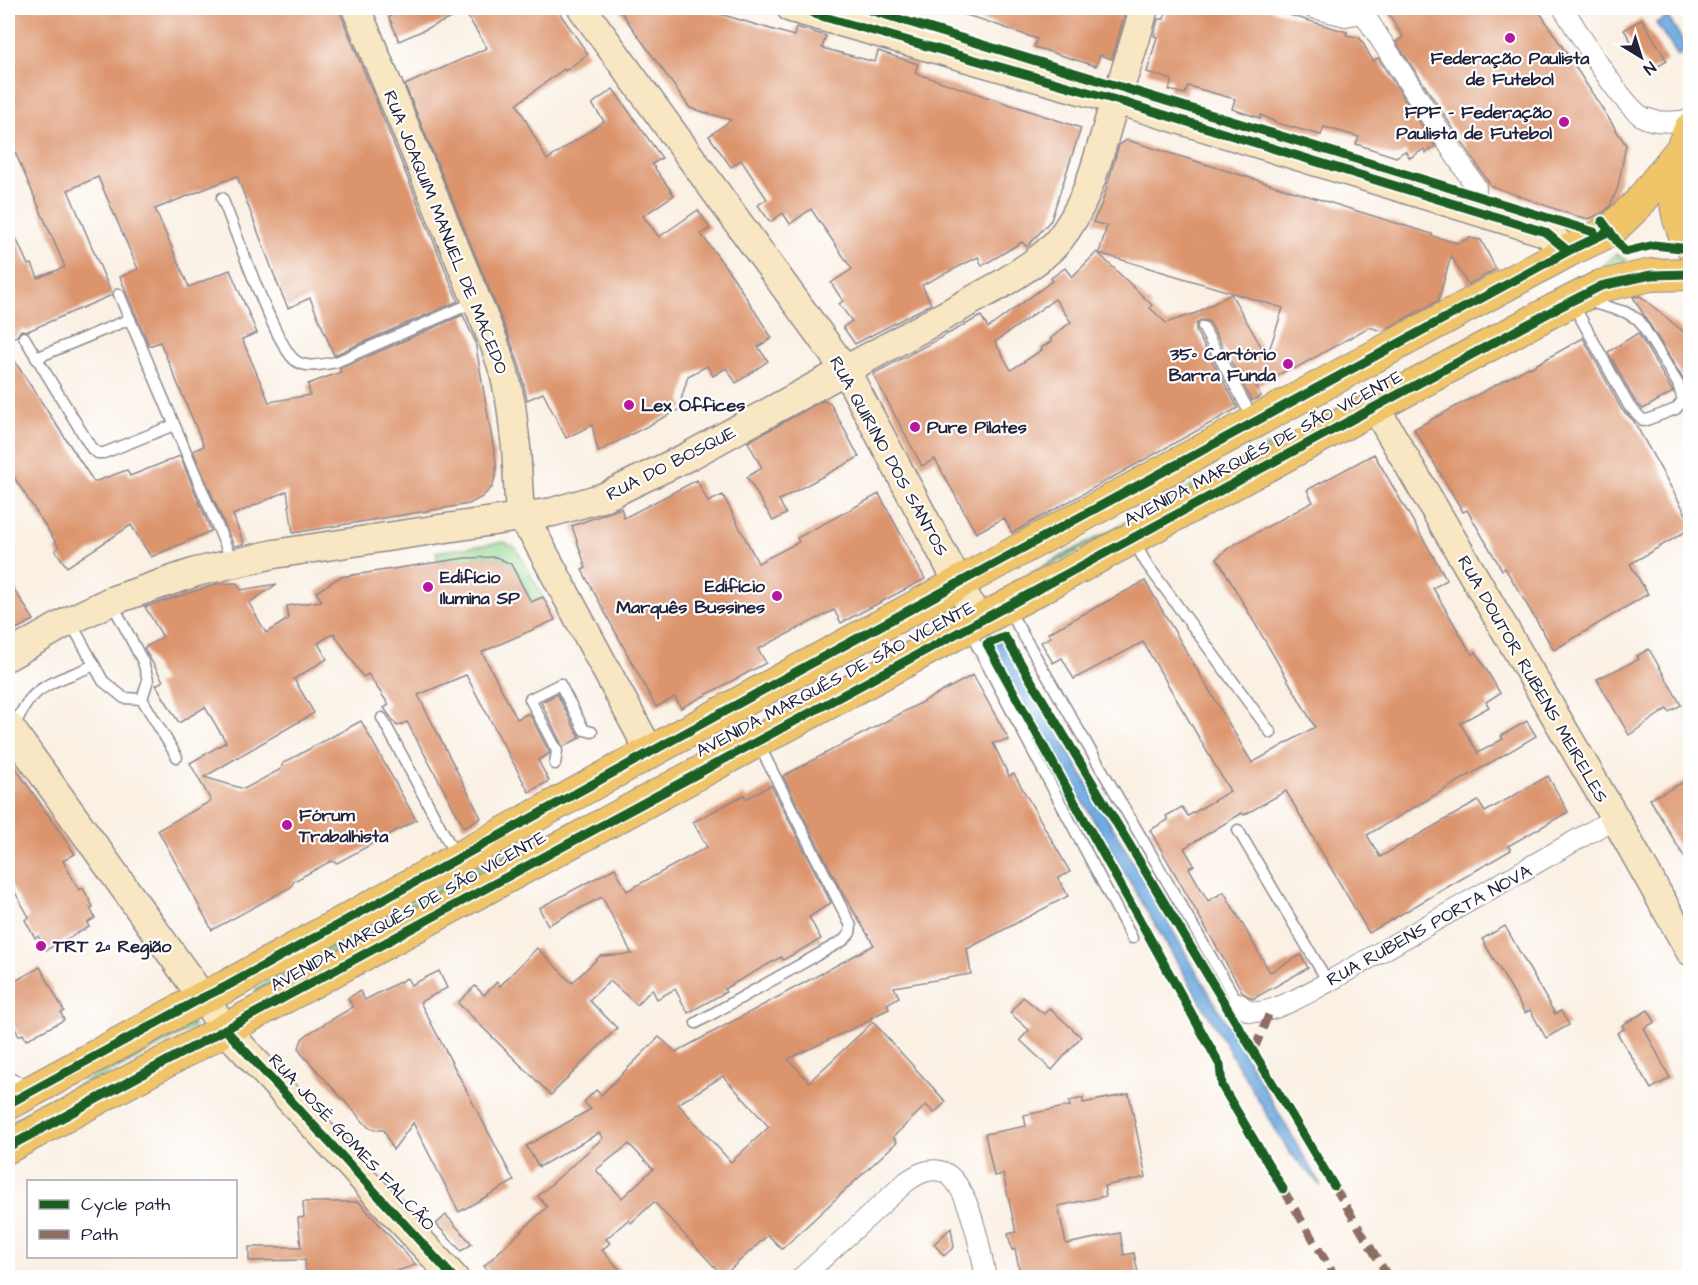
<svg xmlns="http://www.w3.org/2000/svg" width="1698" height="1285" viewBox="0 0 1698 1285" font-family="'Architects Daughter',sans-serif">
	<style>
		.green { fill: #94d992; stroke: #5b7e66; stroke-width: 1.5 }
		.water { fill: #70abe0; stroke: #49668e; stroke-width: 1.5 }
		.building { fill: #dc946d; fill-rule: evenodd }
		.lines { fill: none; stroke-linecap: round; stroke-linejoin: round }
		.lane-casing { stroke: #8e898f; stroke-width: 13 }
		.street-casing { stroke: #8e898f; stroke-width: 22 }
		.secondary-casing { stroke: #8e898f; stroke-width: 31 }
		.primary-casing { stroke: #8e898f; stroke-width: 34 }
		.lane { stroke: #fff; stroke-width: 10 }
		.street { stroke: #fff; stroke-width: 20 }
		.secondary { stroke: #f9e7c3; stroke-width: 28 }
		.primary { stroke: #f0c469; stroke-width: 32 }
		.quiet { stroke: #8d6e63; stroke-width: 8; stroke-dasharray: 15 8; stroke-linecap: butt }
		.cycleway-casing { stroke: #fff; stroke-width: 13 }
		.cycleway { stroke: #1b5e20; stroke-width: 9 }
		.poi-dot { fill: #b5179e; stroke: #fff; stroke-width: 2 }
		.labels { text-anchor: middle; stroke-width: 4.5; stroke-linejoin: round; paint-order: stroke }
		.poi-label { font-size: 18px; font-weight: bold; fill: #22223b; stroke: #fff; text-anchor: start }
		.street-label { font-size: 18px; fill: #22223b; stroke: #fff }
	</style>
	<rect width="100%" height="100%" fill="#fff"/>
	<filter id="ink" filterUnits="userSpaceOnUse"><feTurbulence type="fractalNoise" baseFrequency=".0167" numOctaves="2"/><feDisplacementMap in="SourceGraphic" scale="12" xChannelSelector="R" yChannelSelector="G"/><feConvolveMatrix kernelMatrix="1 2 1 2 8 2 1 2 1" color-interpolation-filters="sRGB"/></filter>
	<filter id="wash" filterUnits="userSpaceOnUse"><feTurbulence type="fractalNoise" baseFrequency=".008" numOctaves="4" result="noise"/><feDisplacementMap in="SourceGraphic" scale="24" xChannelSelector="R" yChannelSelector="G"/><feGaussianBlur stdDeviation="1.35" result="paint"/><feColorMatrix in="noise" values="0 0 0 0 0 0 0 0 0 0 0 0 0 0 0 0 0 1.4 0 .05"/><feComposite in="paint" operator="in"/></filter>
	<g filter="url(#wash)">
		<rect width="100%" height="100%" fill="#faf0e3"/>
		<g class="green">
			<path d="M1616 254 1627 260 1597 273 1321 422 1318 418 1604 265Z"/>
			<path d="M1282 438 1284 441 1027 578 1012 583Z"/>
			<path d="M504 542 516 548 543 597 531 602C526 592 518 571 511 564 496 550 456 560 438 562L436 552Z"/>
			<path d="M536 835 539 839 258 992 255 988Z"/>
			<path d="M191 1023 194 1027 8 1129V1123Z"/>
		</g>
		<g class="water">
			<path d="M1668 17 1688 49 1678 56 1656 23Z"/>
			<path d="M851 373 996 643 1004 640 1321 1186 1289 1152 991 646 995 644Z"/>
		</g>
		<g id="blocks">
			<g class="building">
				<path d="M8 8H338L458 301 334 355 310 298 288 308 279 288 237 176 155 209 189 287 230 270 257 333 242 339 269 402 310 395 308 384 341 372 339 369 463 315 475 341 496 462V474L492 487 482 497 469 504 293 533 287 491 233 515 244 544 234 546 193 451 204 446 160 342 149 346 120 277 138 269 98 177 68 190 112 295 28 331 21 330 17 336 8 340V220L28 265 32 264 38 278 65 267 8 136Z"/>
				<path d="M388 8H556L588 54 565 71 564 69 517 104 547 160 604 121 592 104 613 89 662 158 652 164 674 195 643 216 659 237 698 210 710 228 701 234 733 277 772 338 758 347 768 361 736 383 726 368 713 376 707 366 688 376 681 400 684 407 598 452 592 425 566 438 543 393 527 400 520 367 509 337 405 85 487 48 465 12 399 41 389 17 391 16Z"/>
				<path d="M618 8H700L794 36 796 27 826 36 822 48 875 62 878 51 918 64 915 73 1081 128 1051 220 1027 247 1022 242 982 266 978 257 922 285 931 304 855 344 843 327 852 321 839 304 843 301 831 283 852 269 811 209 790 224 783 213 770 222 758 205 767 199 741 160 731 167 709 136 731 120 690 108Z"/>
				<path d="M956 8H1117L1126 10 1112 59 1100 55 1096 66 1034 47 1037 39 983 20 955 12Z"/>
				<path d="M1167 8H1266L1347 32 1346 35 1360 38 1373 61 1378 58 1435 146 1426 153 1424 149 1410 158 1405 151 1396 157 1356 144 1359 137 1342 132 1324 127 1321 135 1277 123 1261 115 1260 118 1232 109 1235 99 1188 86 1185 94 1169 90 1172 80 1147 72 1157 37 1154 36 1158 19H1164Z"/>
				<path d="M1385 8H1537L1626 145 1618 187 1610 206 1604 212 1589 219 1572 215 1491 186 1396 42 1403 37Z"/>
				<path d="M1642 19 1667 61 1650 71 1624 30Z"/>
				<path d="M1127 140 1432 234V236L1457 243 1470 238 1481 240 1496 269 1468 285 1451 256 1438 301 1382 331 1369 327 1294 369 1293 367 1256 387 1261 396 1252 401 1210 323 1206 320H1200L1196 324V331L1238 408 1012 533 1004 518 976 533 935 459 922 466 873 374 981 316 988 328 1052 281 1051 278 1065 268 1072 277 1097 252 1152 305 1150 308 1166 323 1196 313 1231 294 1267 357 1283 308 1099 253 1107 226 1093 222 1102 203 1119 145ZM1055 299 1071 322 1050 339 1052 341 1041 348 1042 350 1011 370 995 342Z"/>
				<path d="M1640 296 1690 337V382L1686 384 1633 297Z"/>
				<path d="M1638 333 1673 392 1643 409 1635 401 1608 352Z"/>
				<path d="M1583 338 1622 410 1633 420 1690 521V529L1630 564 1648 594 1554 650 1505 568 1502 570 1467 510 1463 512 1414 429 1529 367 1530 368Z"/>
				<path d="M8 351 94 482 127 470 130 476 180 456 211 531 151 557 131 525 67 567 55 550 59 547 8 468Z"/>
				<path d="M822 401 830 403 859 457 779 500 786 514 773 521 747 477 762 468 748 442Z"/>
				<path d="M1374 454 1447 580 1433 588 1472 655 1476 652 1500 693 1486 702 1489 707 1460 723 1478 753 1503 739 1501 736 1527 721 1536 736 1367 835 1380 857 1478 801 1485 812 1548 776 1568 812 1508 846 1511 850 1369 933 1286 791 1244 815 1242 813 1184 848 1194 865 1189 868 1208 901 1224 892 1270 972 1301 955 1308 968 1253 999 1243 993 1150 830 1168 820 1166 816 1182 807 1188 816 1230 791 1143 642 1074 679 1062 658 1053 663 1041 642 1051 637 1048 633 1145 581 1252 763 1315 727 1217 558 1230 547 1313 502 1307 490Z"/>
				<path d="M697 480 708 502 723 495 758 563 799 542 797 538 879 494 925 579 841 623 834 610 758 649 766 663 681 708 675 697 656 707 582 570 586 568 572 526 621 508 624 518Z"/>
				<path d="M496 557 511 564 531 602 543 597 555 620 482 652 517 719 529 713 549 752V754L538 760 549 781 529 792 466 675 418 695 481 818 464 827 407 722 397 726 384 708 389 705 368 674 363 677 334 633 318 643 327 659 294 679 314 713 204 777 244 789 281 769 283 763 361 721 416 820 337 863 331 861 294 881 291 887 212 930 158 830 211 801 190 763 226 742 205 707 179 723 156 685 163 681 144 648 163 637 145 607 217 584 237 583 241 590 277 584 249 603 266 633 288 619 287 606 322 601 316 592 340 577 465 558Z"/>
				<path d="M8 580 34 620 8 633Z"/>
				<path d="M1649 649 1681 705 1669 712 1667 709 1629 735 1597 679 1639 659 1637 656Z"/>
				<path d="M973 675 1009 740 993 743 1009 776 1014 774 1070 872 1058 878 1068 896 967 949 971 974 894 987 899 997 887 1004 889 1009 870 1018 871 1020 788 1059 809 1082 873 1022 946 1102 934 1113 926 1105 893 1137 897 1142 782 1249 768 1235 723 1276 654 1202 631 1223 628 1220 606 1239 610 1243 602 1250 627 1278H495L484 1266 547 1207 538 1196 603 1138 599 1133 539 1167 526 1146 591 1109 584 1102 596 1090 601 1095 659 1037 676 1052 874 945 843 894 783 776ZM723 1076 769 1127 731 1162 678 1104ZM629 1144 653 1169 622 1198 596 1170Z"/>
				<path d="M557 694 577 733 581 737 563 747 541 702Z"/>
				<path d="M8 757 75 854 63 861 79 890 83 888 93 907 90 908 95 918 87 923 89 927 46 950 38 936 35 938 25 920 29 917 8 880Z"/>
				<path d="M1690 779V867L1650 799Z"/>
				<path d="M771 785 831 903 809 917 821 939 783 960 781 957 724 989 726 992 688 1013 675 989 657 999 652 989 637 1005 610 981 589 1000 617 1028 551 1095 458 1003 475 986 484 995 497 982 500 986 537 948 572 983 600 956 632 954 602 897 548 925 539 908 615 868 627 891 707 847 693 822 744 795 746 799Z"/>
				<path d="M1505 926 1555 1014 1561 1011 1569 1025 1546 1038 1530 1010 1525 1013 1482 939Z"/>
				<path d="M40 967 64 1011 61 1013 64 1020 26 1040 23 1034 19 1036 8 1015V985Z"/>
				<path d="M439 971 447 988 420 1002 514 1181 459 1212 413 1123 393 1150 384 1130H375L368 1127 301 1053 299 1048 302 1039 309 1033 353 1007 348 998 360 991 365 1000 407 978 411 985Z"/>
				<path d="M1023 997 1044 1014 1050 1008 1081 1037 1052 1070 1020 1040 1029 1030 1010 1013Z"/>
				<path d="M1648 1010 1655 1022 1644 1028 1670 1078 1651 1089 1617 1033 1624 1029 1622 1025Z"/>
				<path d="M1129 1094 1146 1177 1104 1186 1106 1196 1058 1206 1066 1244 1120 1233 1124 1255 1134 1253 1139 1278H1021L1015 1249 1012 1250 1008 1234 1016 1232 1003 1174 994 1176 985 1134 1026 1126 1024 1115 1070 1106 1069 1101 1083 1098V1103Z"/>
				<path d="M303 1202H359L416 1265 375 1278H306L305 1260 249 1261V1247H301L298 1218 304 1217Z"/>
				<path d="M446 1215 472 1244 461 1251 436 1224Z"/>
				<path d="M951 1228 954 1247 944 1256 934 1244Z"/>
			</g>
		</g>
	</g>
	<g filter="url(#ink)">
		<use href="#blocks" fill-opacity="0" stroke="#8e898f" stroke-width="1.5"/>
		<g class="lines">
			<g class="lane-casing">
				<g id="lane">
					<path d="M222 198C234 226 276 348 296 361 307 369 324 364 336 362L477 301"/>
					<path d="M119 294 233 563"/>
					<path d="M1573 304 1629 406 1644 421 1676 409 1683 400 1678 384 1639 320 1625 312 1586 301"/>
					<path d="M1203 327 1253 419"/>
					<path d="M24 337 92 449 98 453H104L174 425"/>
					<path d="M36 358 130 319"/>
					<path d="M1133 540 1146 563 1271 733"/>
					<path d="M111 601 143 662 148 680 142 699"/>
					<path d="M1008 609 1238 1003"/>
					<path d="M70 621 103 681 124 698 142 699"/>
					<path d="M976 629 974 640 1132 938"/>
					<path d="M142 699 177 757"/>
					<path d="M382 718 457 858"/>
					<path d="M13 728C18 719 23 707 30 699 47 680 72 676 94 665"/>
					<path d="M555 764 557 751 530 699 560 684 584 730 592 732"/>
					<path d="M1238 830 1328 982"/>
					<path d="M696 1023 844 940 850 933 851 926 758 743"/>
					<path d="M8 1077 29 1087"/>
				</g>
			</g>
			<g class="street-casing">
				<g id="street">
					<path d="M1313 8 1346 16 1363 13"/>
					<path d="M1360 8 1476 187 1475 211"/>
					<path d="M1563 8C1578 31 1623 109 1645 118 1660 124 1675 121 1690 120"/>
					<path d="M1238 1003C1242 1006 1246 1010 1250 1011 1269 1017 1311 991 1328 982L1615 818"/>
					<path d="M801 1278 906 1182C916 1175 927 1168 940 1171 969 1177 981 1253 986 1278"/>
				</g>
			</g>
			<g class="secondary-casing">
				<g id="secondary">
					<path d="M356 8 494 343 504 372 511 405 516 447 520 517 534 535 650 752"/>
					<path d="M582 8 846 371 978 620"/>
					<path d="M791 8 1116 100 1545 232 1568 251"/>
					<path d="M1375 407 1615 818 1690 951"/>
					<path d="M8 656 69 621 111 601 196 572 274 554 553 512 604 497 689 456 1000 285C1020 272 1043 259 1059 240 1088 204 1098 157 1111 114 1123 78 1135 44 1144 8"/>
					<path d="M8 725 225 1029 454 1278"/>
				</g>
			</g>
			<g class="primary-casing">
				<g id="primary">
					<path d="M1690 129C1673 166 1668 208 1690 244"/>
					<path d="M8 1104 202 998 227 986 781 680 1568 251 1610 231 1639 203 1681 150"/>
					<path d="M8 1147 1554 310 1601 286 1651 275 1690 274"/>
				</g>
			</g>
			<use href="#lane" class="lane"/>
			<use href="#street" class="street"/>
			<use href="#secondary" class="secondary"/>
			<use href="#primary" class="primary"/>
			<g class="quiet">
				<path d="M1254 1050 1271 1009"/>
				<path d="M1334 1186 1389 1278"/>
				<path d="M1283 1189 1336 1278"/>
			</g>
			<g class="cycleway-casing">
				<g id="cycleway">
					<path d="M863 8 1594 232"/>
					<path d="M814 14 1116 100 1545 232 1568 251"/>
					<path d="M1602 221 1625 252 1654 245 1690 249"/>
					<path d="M225 1029 454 1278"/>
					<path d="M8 1104 202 998 227 986 781 680 1568 251 1610 231"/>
					<path d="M8 1147 1554 310 1601 286 1651 275 1690 274"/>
					<path d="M1283 1189 1222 1086 1220 1065 987 644 1005 637 1334 1186"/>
				</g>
			</g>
			<use href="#cycleway" class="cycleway"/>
		</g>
	</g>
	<g class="poi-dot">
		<circle cx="1510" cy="38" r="6"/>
		<circle cx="1564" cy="122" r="6"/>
		<circle cx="1288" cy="364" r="6"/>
		<circle cx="629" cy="405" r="6"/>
		<circle cx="915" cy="427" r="6"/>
		<circle cx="428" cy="587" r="6"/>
		<circle cx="777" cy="596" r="6"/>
		<circle cx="287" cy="825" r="6"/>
		<circle cx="41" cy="946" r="6"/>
	</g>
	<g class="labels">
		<g class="poi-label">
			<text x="1510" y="64" text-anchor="middle">Federação Paulista<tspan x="1510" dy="21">de Futebol</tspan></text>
			<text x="1552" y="118" text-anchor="end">FPF - Federação<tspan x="1552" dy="21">Paulista de Futebol</tspan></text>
			<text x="1276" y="360" text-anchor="end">35º Cartório<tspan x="1276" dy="21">Barra Funda</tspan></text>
			<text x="641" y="411">Lex Offices</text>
			<text x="927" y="433">Pure Pilates</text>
			<text x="440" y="583">Edifício<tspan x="440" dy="21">Ilumina SP</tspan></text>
			<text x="765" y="592" text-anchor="end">Edifício<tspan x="765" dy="21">Marquês Bussines</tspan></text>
			<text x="299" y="821">Fórum<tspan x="299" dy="21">Trabalhista</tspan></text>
			<text x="53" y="952">TRT 2ª Região</text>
		</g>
		<g class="street-label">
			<text transform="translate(446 232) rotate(68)" y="6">RUA JOAQUIM MANUEL DE MACEDO</text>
			<text transform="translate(1263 448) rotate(-28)" y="6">AVENIDA MARQUÊS DE SÃO VICENTE</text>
			<text transform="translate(889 456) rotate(61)" y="6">RUA QUIRINO DOS SANTOS</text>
			<text transform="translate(671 463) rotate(-27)" y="6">RUA DO BOSQUE</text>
			<text transform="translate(835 679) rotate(-28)" y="6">AVENIDA MARQUÊS DE SÃO VICENTE</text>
			<text transform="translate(1533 679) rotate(60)" y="6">RUA DOUTOR RUBENS MEIRELES</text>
			<text transform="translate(408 911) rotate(-29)" y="6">AVENIDA MARQUÊS DE SÃO VICENTE</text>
			<text transform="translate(1429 925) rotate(-29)" y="6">RUA RUBENS PORTA NOVA</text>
			<text transform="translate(352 1142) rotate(47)" y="6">RUA JOSÉ GOMES FALCÃO</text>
		</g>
	</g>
	<rect width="1698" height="1285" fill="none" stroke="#fff" stroke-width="30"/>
	<rect x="27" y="1180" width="210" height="78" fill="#ffffff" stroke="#a7a7b1" stroke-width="1.5"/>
	<rect x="39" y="1200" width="30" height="9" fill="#1b5e20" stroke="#a7a7b1" stroke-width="1.5"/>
	<text x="81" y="1210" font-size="18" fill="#22223b">Cycle path</text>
	<rect x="39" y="1230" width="30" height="9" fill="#8d6e63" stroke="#a7a7b1" stroke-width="1.5"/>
	<text x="81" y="1240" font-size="18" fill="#22223b">Path</text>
	<g transform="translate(1641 57) rotate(142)" stroke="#ffffff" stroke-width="4.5" paint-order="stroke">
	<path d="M0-4.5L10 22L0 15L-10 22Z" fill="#22223b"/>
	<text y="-9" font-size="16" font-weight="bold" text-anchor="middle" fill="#22223b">N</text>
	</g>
</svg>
